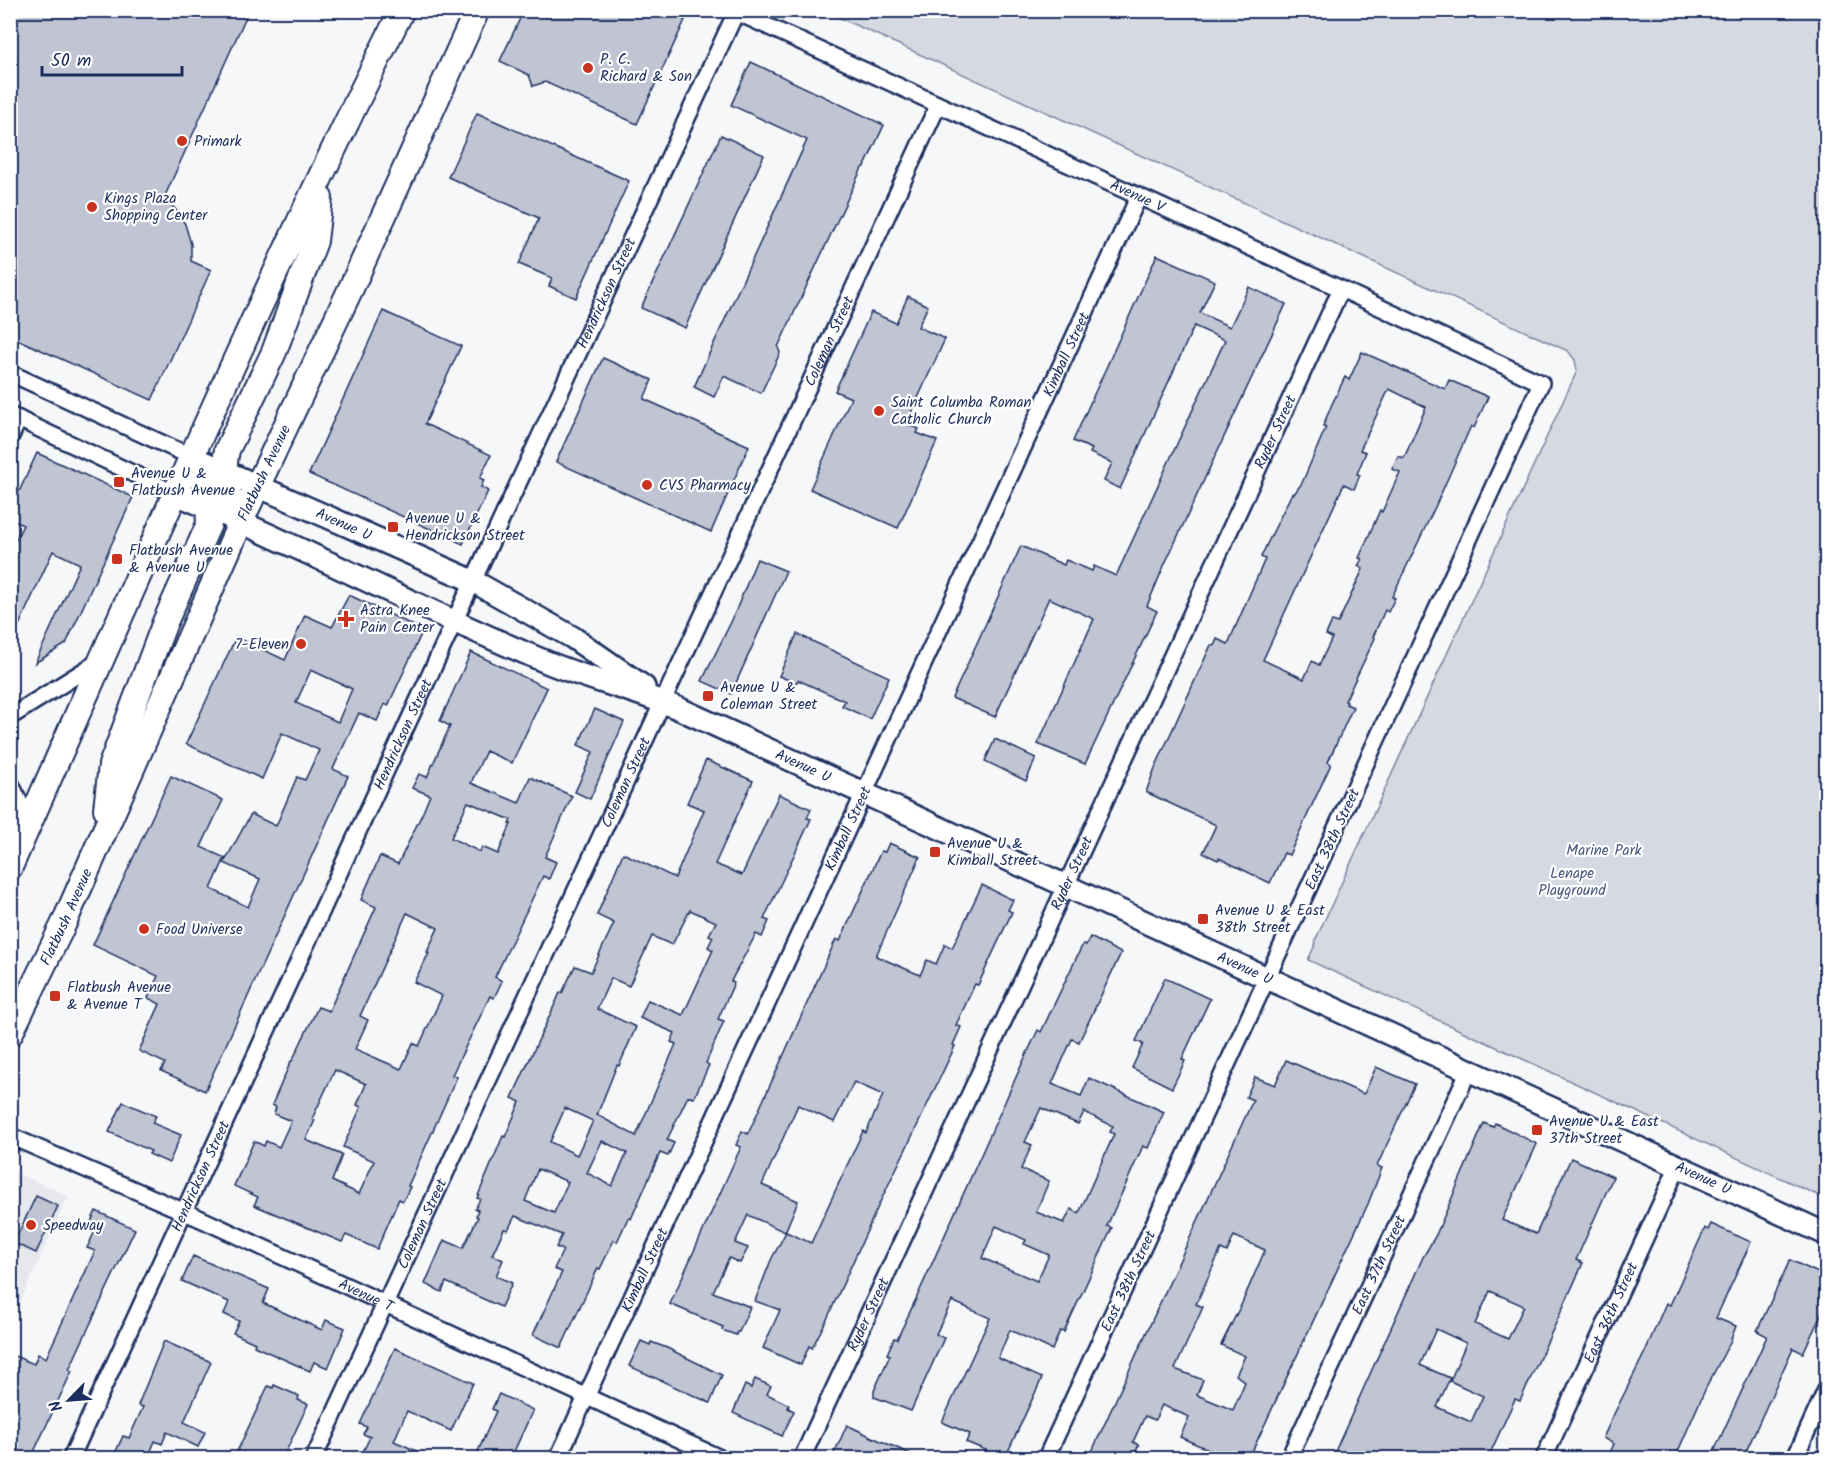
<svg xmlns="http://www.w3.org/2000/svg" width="1837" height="1469" viewBox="0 0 1837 1469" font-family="Kalam,sans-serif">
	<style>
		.built { fill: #e6e8ee }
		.green { fill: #d6d9e2; stroke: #7884a0; stroke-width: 1.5 }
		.building { fill: #c0c4d3; stroke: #1b2f5e; stroke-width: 1.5; fill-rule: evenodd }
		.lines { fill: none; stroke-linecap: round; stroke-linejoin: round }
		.minor-casing { stroke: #1b2f5e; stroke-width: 20 }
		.secondary-casing { stroke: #1b2f5e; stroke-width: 26 }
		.primary-casing { stroke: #1b2f5e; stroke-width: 28 }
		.minor { stroke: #fff; stroke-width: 15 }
		.secondary { stroke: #fff; stroke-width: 21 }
		.primary { stroke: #fff; stroke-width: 24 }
		.poi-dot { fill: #c8321e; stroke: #fff; stroke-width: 2 }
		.labels { text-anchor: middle; stroke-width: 4.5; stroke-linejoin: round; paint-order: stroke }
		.poi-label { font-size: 15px; fill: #1b2f5e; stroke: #fff; text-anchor: start }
		.street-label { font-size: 15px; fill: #1b2f5e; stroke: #fff }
		.park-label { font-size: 15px; fill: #4a5a7f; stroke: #fff }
	</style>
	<rect width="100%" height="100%" fill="#f6f7f9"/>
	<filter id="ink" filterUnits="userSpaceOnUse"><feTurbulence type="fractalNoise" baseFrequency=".0167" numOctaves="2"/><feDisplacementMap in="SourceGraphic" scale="12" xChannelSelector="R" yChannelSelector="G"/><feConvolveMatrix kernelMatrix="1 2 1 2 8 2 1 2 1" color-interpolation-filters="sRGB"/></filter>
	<g filter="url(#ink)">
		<path class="built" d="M11 1170 68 1196 11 1322Z"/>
		<path class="green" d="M825 11H1826V1199L1308 960 1316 943 1315 941 1577 371 1575 360 1568 351Z"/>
		<g class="building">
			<path d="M10 10H249L164 198 176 210 185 224 191 244V261L211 270 152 400 10 336Z"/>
			<path d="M524 10H665L685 20 637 124 545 82 533 86 529 75 500 61Z"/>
			<path d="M751 62 884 125 865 166 862 168 778 347 780 353 761 393 724 376 714 397 694 387 807 140 731 105Z"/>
			<path d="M477 113 629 181 576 298 549 286 552 278 519 264 539 218 448 177Z"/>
			<path d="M721 135 764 155 685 328 641 308Z"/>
			<path d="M1157 255 1215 281 1200 313 1230 327 1249 287 1286 304 1163 568 1147 606 1157 611 1085 764 1038 744 1094 619 1049 598 995 717 952 698 1021 546 1064 565 1066 560 1092 571 1094 566 1116 576 1170 459 1225 340 1194 326 1120 489 1104 481 1112 463 1090 453 1092 449 1073 441Z"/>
			<path d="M908 296 928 306 918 327 945 339 906 424 919 429 917 433 937 441 898 528 810 489 851 398 835 391 871 312 896 323Z"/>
			<path d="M383 311 461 346 425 424 491 455 480 478 484 480 481 487 488 491 463 544 309 474Z"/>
			<path d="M1362 352 1445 389 1449 380 1488 397 1474 428 1471 426 1436 505 1392 597 1395 598 1388 612 1385 610 1373 637 1375 638 1345 701 1347 702 1346 704 1353 707 1328 762 1331 764 1289 855 1284 853 1270 883 1219 858 1218 860 1203 853 1216 825 1146 792 1155 768 1211 645 1214 646 1217 639 1228 644 1265 559 1261 557 1267 544 1292 493 1294 494 1302 483 1326 427 1323 426 1332 404 1345 377 1349 380ZM1389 389 1426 407 1404 458 1398 456 1392 469 1400 472 1382 512 1380 510 1359 558 1362 559 1358 566 1363 569 1338 623 1332 621 1326 635 1332 638 1319 665 1312 661 1304 679 1263 660 1344 484 1354 489 1360 475 1357 474 1366 452 1360 450Z"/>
			<path d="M603 358 652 380 644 399 749 446 711 532 556 462Z"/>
			<path d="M37 453 133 497 66 644 35 663 80 564 53 551 10 645V551L23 525 10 519V511Z"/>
			<path d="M757 559 786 571 731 694 702 681 732 620Z"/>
			<path d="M349 595 423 630 388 706 385 704 377 721 359 713 333 769 348 776 205 1091 161 1071 165 1063 139 1051 160 1004 148 998 158 976 93 945 171 776 223 800 201 847 225 858 211 889 248 907 260 879 224 863 251 814 276 826 297 777 305 780 319 750 282 733 262 779 186 744 236 637 285 660 305 615 332 627ZM311 670 352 689 338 722 296 703Z"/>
			<path d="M797 634 889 677 870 719 842 706 845 701 798 680 796 683 779 676Z"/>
			<path d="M471 652 547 688 512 763 486 751 471 783 519 803 530 777 572 796 545 857 556 862 549 879 543 876 495 977 502 981 494 998 490 996 452 1075 457 1077 408 1186 410 1187 403 1201 399 1199 377 1249 346 1235 342 1242 254 1205 258 1197 234 1186 254 1141 264 1146 266 1141 279 1147 291 1121 274 1114 276 1107 272 1105 291 1061H292L318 1007 329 1011 376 907 361 900 380 856 398 864 423 812 430 795 412 788 419 774 427 777 450 726 440 721ZM468 802 511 820 509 824H511L498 854 482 847 480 852 451 838ZM407 913 438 928 427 952 429 953 414 982 442 996 419 1046 413 1043 401 1069 355 1049 368 1020 360 1016ZM335 1070 366 1084 357 1105 361 1107 343 1147 374 1161 359 1194 332 1181 342 1155 306 1140 315 1120 312 1119Z"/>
			<path d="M595 709 624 722 590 799 575 792 593 752 578 745Z"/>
			<path d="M995 739 1036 758 1026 781 985 761Z"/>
			<path d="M706 760 753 781 715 864 742 875 779 794 811 809 807 818 811 819 764 919 769 921 762 937 756 934 731 981 734 983 718 1019 724 1021 706 1063 709 1065 694 1098 688 1096 667 1140 674 1143 668 1156 660 1153 631 1219 628 1218 617 1242 614 1240 600 1269 598 1268 561 1348 533 1335 562 1272 554 1269 563 1250 556 1247 562 1235 515 1216 508 1230 504 1229 492 1255 503 1260 496 1276 512 1283 501 1307 446 1282 442 1292 425 1284 444 1240 463 1248 478 1217 476 1216 478 1210 475 1209 480 1199 477 1198 503 1136 505 1137 520 1102 512 1098 560 993H562L575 966 591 972 607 938 614 923 597 915 623 853 675 878 704 810 687 803ZM690 910 716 922 709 935 713 937 708 947 713 950 683 1015 648 1000 640 1018 675 1033 671 1042 676 1044 636 1136 597 1115 617 1065 619 1066 636 1027 597 1009 611 978 629 986 652 936 672 945ZM565 1108 593 1121 577 1155 550 1142ZM602 1141 627 1153 612 1186 587 1173ZM538 1169 568 1182 554 1213 525 1201Z"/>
			<path d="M889 843 920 857 876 956 920 975 927 960 936 964 945 944 952 948 982 885 1013 900 1008 910 1012 912 978 985 975 984 956 1025 961 1027 953 1045 955 1046 920 1120 881 1200 828 1317 812 1348 809 1346 801 1365 763 1348 780 1310 755 1301 771 1260 786 1232 811 1243 863 1131 866 1133 883 1095 854 1082 834 1122 798 1105 762 1185 798 1201 785 1232 748 1215 735 1243 748 1248 740 1263 729 1258 713 1292 750 1307 739 1332H737L736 1335 722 1330 723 1327 670 1304 741 1147 736 1145 742 1131 748 1134 836 939 840 941 881 851 885 852Z"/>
			<path d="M1090 937 1121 953 1079 1042 1072 1039 1052 1084 1081 1096 1089 1078 1164 1112 1148 1148 1143 1146 1107 1226 1112 1228 1064 1332 1060 1331 1052 1350 1010 1330 998 1358 1042 1378 1005 1458 966 1442 970 1434 942 1422 990 1318 952 1301 936 1334 944 1338 911 1411 874 1397V1391L890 1355 887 1354 894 1338 897 1339 916 1299 1021 1066 1038 1030 1041 1032 1083 944 1086 945ZM1041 1108 1078 1124 1084 1112 1113 1126 1110 1132 1114 1134 1079 1213 1071 1209 1064 1223 1036 1212 1049 1181 1021 1169 1032 1145 1025 1142ZM996 1226 1026 1240 1024 1244 1049 1255 1037 1281 982 1258Z"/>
			<path d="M1165 978 1210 999 1182 1059 1185 1061 1172 1088 1132 1068 1143 1044 1136 1041Z"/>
			<path d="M1286 1060 1364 1094 1376 1067 1415 1084 1377 1166 1382 1168 1368 1204 1249 1458H1211L1214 1452 1180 1437 1189 1417 1162 1405 1155 1420 1145 1416 1133 1442 1139 1445 1132 1458H1089L1253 1100 1246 1097 1255 1077 1275 1085ZM1234 1236 1265 1250 1242 1303 1221 1345 1245 1356 1236 1375 1245 1382 1233 1410 1197 1395 1203 1380 1175 1369 1203 1307 1196 1304 1221 1249 1227 1252Z"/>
			<path d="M123 1102 156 1116 152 1123 181 1135 169 1163 149 1154 151 1151 109 1132Z"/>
			<path d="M1484 1123 1493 1127 1495 1123 1537 1144 1502 1220 1536 1234 1571 1158 1613 1177 1576 1260 1583 1263 1561 1312 1520 1401 1515 1399 1488 1458H1332L1423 1257 1436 1235ZM1490 1291 1524 1306 1508 1339 1475 1324ZM1436 1329 1466 1343 1450 1381 1483 1396 1471 1422 1437 1407 1450 1378 1420 1365Z"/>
			<path d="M36 1196 58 1206 36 1253 14 1243Z"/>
			<path d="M96 1211 135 1229 79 1348 69 1370 72 1371 31 1458H10V1354L34 1364 38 1354 46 1358 95 1251 87 1248 96 1229 89 1226Z"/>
			<path d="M1711 1224 1751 1242 1716 1318 1736 1326 1730 1342 1705 1390 1675 1458H1607L1614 1444 1603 1438 1614 1414 1645 1352 1666 1303 1670 1305 1705 1228 1708 1230Z"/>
			<path d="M193 1256 269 1289 263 1303 322 1330 326 1320 345 1328 328 1368 314 1362 310 1371 254 1346 255 1343 233 1333 239 1321 224 1314 229 1302 182 1281Z"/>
			<path d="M1790 1260 1827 1277V1302L1803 1353 1793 1348 1743 1458H1711L1767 1336 1757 1331Z"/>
			<path d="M164 1341 211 1362 184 1422 205 1432 198 1447 167 1432 162 1444 155 1441 148 1458H113L123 1436 129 1438 143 1407 138 1405Z"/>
			<path d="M641 1341 650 1345 651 1342 667 1348 722 1375 710 1403 629 1366Z"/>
			<path d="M395 1348 473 1383 451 1431 407 1411 394 1441 433 1458H360L370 1437 363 1434 367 1427 360 1424Z"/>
			<path d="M755 1379 771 1386 767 1394 789 1405 788 1408 794 1411 782 1436 733 1413 745 1385 751 1388Z"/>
			<path d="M274 1385 299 1396 298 1400 308 1404 283 1458H234L268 1386 273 1388Z"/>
			<path d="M499 1394 533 1410 511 1458H475L496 1411 492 1409Z"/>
			<path d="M847 1425 874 1438 920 1458H832Z"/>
		</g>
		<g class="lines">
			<g class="minor-casing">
				<g id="minor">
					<path id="s1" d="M732 10 1341 289 1541 383 1046 1458"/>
					<path d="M10 373 192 457"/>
					<path d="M10 415 176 494"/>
					<path d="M10 438 19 419"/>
					<path d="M10 717 101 660"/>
					<path d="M10 782 24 812 21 827"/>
					<path id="s2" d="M10 1136 201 1219 720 1458"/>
					<path id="s3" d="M71 1458 455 620 737 10"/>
					<path id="s4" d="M314 1458 938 105"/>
					<path id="s5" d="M558 1458 1138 198"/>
					<path id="s6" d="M802 1458 1341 289"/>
					<path id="s7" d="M1289 1458 1469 1070"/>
					<path id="s8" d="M1544 1458 1678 1166"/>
					<path d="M1795 1458 1826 1390"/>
				</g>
			</g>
			<g class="secondary-casing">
				<g id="secondary">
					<path id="s9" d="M192 457 473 581 572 637 644 687"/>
					<path id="s10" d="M176 494C302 546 423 611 549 663 593 681 639 691 682 710L1826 1234"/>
				</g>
			</g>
			<g class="primary-casing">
				<g id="primary">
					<path d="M241 521C228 498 221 476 227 450L274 352 315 241 320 198"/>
					<path d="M106 809 111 765 165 622 209 524C208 497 205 480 192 457"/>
					<path d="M10 867C137 580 261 291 402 10"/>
					<path id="s11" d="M10 1034 64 923 241 521 352 286 477 10"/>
				</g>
			</g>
			<use href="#minor" class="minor"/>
			<use href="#secondary" class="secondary"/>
			<use href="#primary" class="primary"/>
		</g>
	</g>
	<g class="poi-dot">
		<circle cx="588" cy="68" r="6"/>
		<circle cx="182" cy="141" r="6"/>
		<circle cx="92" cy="207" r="6"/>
		<circle cx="879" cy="411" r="6"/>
		<rect x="113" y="476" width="12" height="12" rx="3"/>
		<circle cx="647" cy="485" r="6"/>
		<rect x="387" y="521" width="12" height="12" rx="3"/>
		<rect x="111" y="553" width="12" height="12" rx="3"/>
		<path d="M343 610h6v6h6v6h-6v6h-6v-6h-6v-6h6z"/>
		<circle cx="301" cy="644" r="6"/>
		<rect x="702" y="690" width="12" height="12" rx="3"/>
		<rect x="929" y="846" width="12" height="12" rx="3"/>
		<rect x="1197" y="913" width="12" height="12" rx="3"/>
		<circle cx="144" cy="929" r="6"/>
		<rect x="49" y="990" width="12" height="12" rx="3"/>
		<rect x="1531" y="1124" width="12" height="12" rx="3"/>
		<circle cx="31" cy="1225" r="6"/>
	</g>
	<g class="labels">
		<g class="poi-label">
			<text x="600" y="64">P. C.<tspan x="600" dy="17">Richard &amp; Son</tspan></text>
			<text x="194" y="146">Primark</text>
			<text x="104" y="203">Kings Plaza<tspan x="104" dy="17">Shopping Center</tspan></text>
			<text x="891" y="407">Saint Columba Roman<tspan x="891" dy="17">Catholic Church</tspan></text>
			<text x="131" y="478">Avenue U &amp;<tspan x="131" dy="17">Flatbush Avenue</tspan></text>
			<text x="659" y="490">CVS Pharmacy</text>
			<text x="405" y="523">Avenue U &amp;<tspan x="405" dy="17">Hendrickson Street</tspan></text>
			<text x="129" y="555">Flatbush Avenue<tspan x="129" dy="17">&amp; Avenue U</tspan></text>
			<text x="360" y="615">Astra Knee<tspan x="360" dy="17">Pain Center</tspan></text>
			<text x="289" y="649" text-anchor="end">7-Eleven</text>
			<text x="720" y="692">Avenue U &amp;<tspan x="720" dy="17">Coleman Street</tspan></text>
			<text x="947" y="848">Avenue U &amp;<tspan x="947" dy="17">Kimball Street</tspan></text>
			<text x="1215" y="915">Avenue U &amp; East<tspan x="1215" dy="17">38th Street</tspan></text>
			<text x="156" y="934">Food Universe</text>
			<text x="67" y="992">Flatbush Avenue<tspan x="67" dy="17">&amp; Avenue T</tspan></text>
			<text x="1549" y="1126">Avenue U &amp; East<tspan x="1549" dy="17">37th Street</tspan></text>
			<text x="43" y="1230">Speedway</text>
		</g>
		<g class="street-label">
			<text dy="5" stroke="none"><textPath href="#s1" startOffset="446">Avenue V</textPath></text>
			<text dy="5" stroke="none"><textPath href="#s3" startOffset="1282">Hendrickson Street</textPath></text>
			<text dy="5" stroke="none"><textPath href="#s4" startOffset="1230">Coleman Street</textPath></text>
			<text dy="5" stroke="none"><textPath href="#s5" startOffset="1215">Kimball Street</textPath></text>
			<text dy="5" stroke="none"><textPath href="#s6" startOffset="1130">Ryder Street</textPath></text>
			<text dy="5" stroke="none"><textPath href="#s11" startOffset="616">Flatbush Avenue</textPath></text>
			<text dy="5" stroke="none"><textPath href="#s9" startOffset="166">Avenue U</textPath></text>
			<text dy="5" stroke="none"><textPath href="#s3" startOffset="796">Hendrickson Street</textPath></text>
			<text dy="5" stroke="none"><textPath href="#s10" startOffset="684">Avenue U</textPath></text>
			<text dy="5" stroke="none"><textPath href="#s4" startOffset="744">Coleman Street</textPath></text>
			<text dy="5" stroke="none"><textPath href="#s5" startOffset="693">Kimball Street</textPath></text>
			<text transform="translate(1332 839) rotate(-65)" y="5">East 38th Street</text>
			<text dy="5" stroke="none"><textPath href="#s6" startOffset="644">Ryder Street</textPath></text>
			<text dy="5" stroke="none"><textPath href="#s11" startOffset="130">Flatbush Avenue</textPath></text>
			<text dy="5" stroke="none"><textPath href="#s10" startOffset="1170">Avenue U</textPath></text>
			<text dy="5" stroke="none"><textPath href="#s3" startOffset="310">Hendrickson Street</textPath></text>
			<text dy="5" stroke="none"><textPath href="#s10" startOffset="1674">Avenue U</textPath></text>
			<text dy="5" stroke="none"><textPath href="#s4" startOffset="258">Coleman Street</textPath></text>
			<text dy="5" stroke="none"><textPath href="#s7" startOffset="213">East 37th Street</textPath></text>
			<text dy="5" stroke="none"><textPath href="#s5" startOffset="207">Kimball Street</textPath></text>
			<text transform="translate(1128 1281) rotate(-65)" y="5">East 38th Street</text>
			<text dy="5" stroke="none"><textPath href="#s2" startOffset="390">Avenue T</textPath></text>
			<text dy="5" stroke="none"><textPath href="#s8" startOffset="160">East 36th Street</textPath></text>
			<text dy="5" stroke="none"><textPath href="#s6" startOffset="158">Ryder Street</textPath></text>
		</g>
		<g class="park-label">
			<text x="1604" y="855">Marine Park</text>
			<text x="1572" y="878">Lenape<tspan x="1572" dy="17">Playground</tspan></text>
		</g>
	</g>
	<rect width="1837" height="1469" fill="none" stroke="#fff" stroke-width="36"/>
	<rect x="18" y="18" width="1801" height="1433" fill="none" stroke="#1b2f5e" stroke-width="2" filter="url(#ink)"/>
	<g transform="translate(69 1400) rotate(245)" stroke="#ffffff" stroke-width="4.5" paint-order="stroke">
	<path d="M0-4.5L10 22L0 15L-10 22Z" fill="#1b2f5e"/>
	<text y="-9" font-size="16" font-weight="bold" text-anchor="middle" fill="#1b2f5e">N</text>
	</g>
	<path d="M42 66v9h140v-9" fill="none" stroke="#1b2f5e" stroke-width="3"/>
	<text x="51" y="66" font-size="18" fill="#1b2f5e" stroke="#ffffff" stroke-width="4.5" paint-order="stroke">50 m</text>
</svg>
